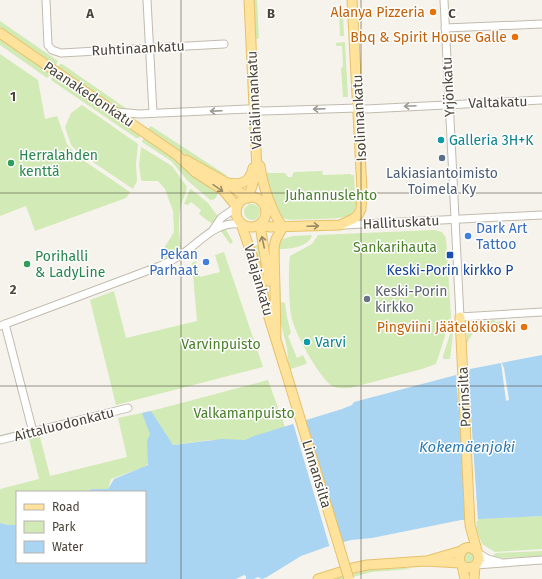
<svg xmlns="http://www.w3.org/2000/svg" width="542" height="579" viewBox="0 0 542 579" font-family="'Fira Sans',sans-serif">
	<style>
		.green { fill: #d2eab5 }
		.water { fill: #a9d4f2 }
		.pier { fill: #f6f3ec }
		.lines { fill: none; stroke-linecap: round; stroke-linejoin: round }
		.minor-casing { stroke: #c2bbae; stroke-width: 9 }
		.major-casing { stroke: #e6c16a; stroke-width: 11 }
		.minor { stroke: #fff; stroke-width: 7 }
		.major { stroke: #ffe39c; stroke-width: 9 }
		.major-bridge-casing { stroke: #e6c16a; stroke-width: 11; stroke-linecap: butt }
		.major-bridge { stroke: #ffe39c; stroke-width: 9 }
		.oneway { stroke: #9c9892 }
		.oneway2 { stroke: #9c8c66 }
		.grid { fill: none; stroke: #4b4439; stroke-width: 1; stroke-opacity: 0.55 }
		.food-dot { fill: #e8710a; stroke: #fff; stroke-width: 1.5 }
		.culture-dot { fill: #0f9aa8; stroke: #fff; stroke-width: 1.5 }
		.service-dot { fill: #5c6f8a; stroke: #fff; stroke-width: 1.5 }
		.leisure-dot { fill: #2e9e5b; stroke: #fff; stroke-width: 1.5 }
		.shop-dot { fill: #3f7fe0; stroke: #fff; stroke-width: 1.5 }
		.transit-dot { fill: #1a4fb4; stroke: #fff; stroke-width: 1.5 }
		.worship-dot { fill: #6b7280; stroke: #fff; stroke-width: 1.5 }
		.labels { text-anchor: middle; stroke-width: 3; stroke-linejoin: round; paint-order: stroke }
		.food-label { font-size: 14px; fill: #c56008; stroke: #fff; text-anchor: end }
		.street-label { font-size: 14px; fill: #4b4439; stroke: #fff }
		.culture-label { font-size: 14px; fill: #0d838f; stroke: #fff; text-anchor: start }
		.leisure-label { font-size: 14px; fill: #27864d; stroke: #fff; text-anchor: start }
		.service-label { font-size: 14px; fill: #4e5e75; stroke: #fff }
		.park-label { font-size: 14px; fill: #4a7f2a; stroke: #fff }
		.shop-label { font-size: 14px; fill: #366cbe; stroke: #fff; text-anchor: start }
		.transit-label { font-size: 14px; fill: #164399; stroke: #fff }
		.worship-label { font-size: 14px; fill: #5b616d; stroke: #fff; text-anchor: start }
		.water-label { font-size: 15px; font-style: italic; fill: #2e7ab2; stroke: #fff }
		.grid-label { font-size: 13px; text-anchor: middle; font-weight: bold; fill: #4b4439; stroke: #fff; stroke-width: 3; stroke-linejoin: round; paint-order: stroke }
	</style>
	<rect width="100%" height="100%" fill="#f6f3ec"/>
	<g class="green">
		<path d="M253 0H257L259 38 257 39 255 38Z"/>
		<path d="M343 15 344 36H339L340 35 339 16Z"/>
		<path d="M0 21 58 61 56 65 0 27Z"/>
		<path d="M0 39 50 73 51 74 47 78 0 45Z"/>
		<path d="M345 42 348 97H343L341 68 343 67 342 46H336V43Z"/>
		<path d="M0 54 38 80 45 119 57 116 67 144 77 156 130 192 126 198 35 231 26 206 0 216Z"/>
		<path d="M60 64H62L130 111 119 109 58 67Z"/>
		<path d="M53 75H54L141 135 139 138H136L51 80Z"/>
		<path d="M82 105 138 144 136 164 137 181 133 189 78 152 71 145 65 127 71 113Z"/>
		<path d="M151 126 226 175V180L208 170 148 129Z"/>
		<path d="M144 137H146L198 178 219 192 215 199 210 200 208 198 188 181 171 161 142 142Z"/>
		<path d="M141 147 172 166 187 187C186 193 184 197 182 202 178 214 178 238 182 249L168 258 164 257 163 250 174 232 173 211 165 189 158 181H143L141 180 139 165Z"/>
		<path d="M322 171 323 175 351 174V175H354L355 194H357C357 201 357 210 350 215 342 220 302 219 290 220L283 218 278 214 263 172 271 173H285L288 177H292L293 173 295 172Z"/>
		<path d="M190 189H191L208 203 219 218 214 223H211L199 214 201 210 191 202 188 205 184 204Z"/>
		<circle cx="252" cy="212" r="8"/>
		<path d="M225 228 233 242 230 244 221 231Z"/>
		<path d="M434 230 442 232 446 238 451 317 436 364 422 369 350 388C344 388 338 389 332 386 319 377 293 331 291 315 289 302 288 268 290 256L312 244 318 235Z"/>
		<path d="M312 235C309 247 290 249 280 249L279 259 281 302 285 303 287 317 291 333 288 336 297 358 303 355 307 363 306 364 291 369C288 362 288 356 287 348 285 340 283 332 281 324 277 298 275 266 279 240L293 236Z"/>
		<path d="M261 244 264 257 269 306 253 246Z"/>
		<path d="M224 252 263 367 116 405 90 300 114 291 126 338 197 321 192 263 196 261 200 277 220 272 215 255Z"/>
		<path d="M494 320 496 322 502 321 503 324 481 326 480 322Z"/>
		<path d="M475 324V329L466 345 468 328Z"/>
		<path d="M451 331 453 333 450 359H443V356Z"/>
		<path d="M268 380 285 427 245 440H210L173 445 144 467 111 479 108 489H92L85 492H17V525H8L0 523V489L39 479 29 439 40 437 50 476 127 457 118 418 151 411Z"/>
		<path d="M542 516V549L495 552 482 544 477 530 476 519Z"/>
		<path d="M469 551 475 556 473 563H465L463 556Z"/>
		<path d="M542 551V556L501 558 491 557 496 553Z"/>
		<path d="M405 568 411 569 372 572 345 579H336L366 570Z"/>
	</g>
	<path class="water" d="M542 355V516L461 520 372 538 351 540 326 547 301 556 267 577 262 579 258 577 254 579H246V576L244 575 236 579H0V523L8 525H17V562H145V492H85L92 489H108L114 479 148 465 147 441 150 434 142 413 151 411 173 445 222 439 245 440 254 436 342 409 352 405 354 402 456 375 469 373 470 369Z"/>
	<g class="pier">
		<path d="M501 363H502L504 368 509 400 506 401Z"/>
		<path d="M468 371 478 521 467 522 456 373Z"/>
		<path d="M305 418 342 545 330 548 293 423Z"/>
	</g>
	<g class="lines">
		<g class="minor-casing">
			<g id="minor">
				<path d="M46 0 48 45 52 50 61 53 224 44"/>
				<path d="M147 0 153 113"/>
				<path d="M444 0 460 317 542 312"/>
				<path d="M445 28 542 24"/>
				<path d="M117 112 139 114 248 109 263 111 358 108 366 109 542 100"/>
				<path d="M344 225 542 215"/>
				<path d="M213 230 221 218 237 207"/>
				<path d="M5 324 33 432"/>
				<path d="M0 326 160 266C169 262 177 258 185 252 203 239 217 221 241 224"/>
				<path d="M0 440 128 408"/>
				<path d="M478 553 488 559 499 562"/>
				<path d="M476 565 542 560"/>
			</g>
		</g>
		<g class="major-casing">
			<g id="major">
				<path d="M0 33 177 155 195 172 223 190 237 207"/>
				<path d="M186 160 227 183 248 198"/>
				<path d="M260 166C262 183 272 214 283 227L276 239 274 247 276 336"/>
				<path d="M227 183C241 185 250 183 253 168"/>
				<circle cx="251" cy="212" r="15"/>
				<path d="M248 198 257 171 249 0"/>
				<path d="M241 224 258 272 267 311 285 369"/>
				<path d="M260 225 271 227 340 225 353 219 358 215 361 209 362 190 352 0"/>
				<path d="M260 225 269 281"/>
				<path d="M460 317 470 525 479 558C478 562 477 566 472 567 451 573 459 535 477 552"/>
				<path d="M430 560 461 551"/>
				<path d="M462 565 465 579"/>
				<path d="M318 579 353 568 367 565 425 561 460 563"/>
				<path d="M474 579 475 566"/>
			</g>
		</g>
		<use href="#minor" class="minor"/>
		<use href="#major" class="major"/>
		<g class="major-bridge-casing">
			<path id="major-bridge" d="M285 369 349 579"/>
		</g>
		<use href="#major-bridge" class="major-bridge"/>
	</g>
	<defs><path id="oneway-shaft" d="M-6 0H5M1.5-3L5.5 0L1.5 3" fill="none" stroke-width="1.6" stroke-linecap="round" stroke-linejoin="round"/></defs>
	<g class="oneway">
		<use href="#oneway-shaft" transform="translate(410 106) rotate(177)"/>
		<use href="#oneway-shaft" transform="translate(319 109) rotate(178)"/>
		<use href="#oneway-shaft" transform="translate(216 111) rotate(178)"/>
	</g>
	<g class="oneway2">
		<use href="#oneway-shaft" transform="translate(218 188) rotate(35)"/>
		<use href="#oneway-shaft" transform="translate(313 226) rotate(-2)"/>
		<use href="#oneway-shaft" transform="translate(263 242) rotate(-102)"/>
	</g>
	<path class="grid" d="M181 0V579M361 0V579M0 193H542M0 386H542"/>
	<g class="food-dot">
		<circle cx="433" cy="12" r="4"/>
		<circle cx="515" cy="37" r="4"/>
		<circle cx="524" cy="327" r="4"/>
	</g>
	<g class="culture-dot">
		<circle cx="441" cy="140" r="4"/>
		<circle cx="307" cy="342" r="4"/>
	</g>
	<circle class="service-dot" cx="442" cy="158" r="4"/>
	<g class="leisure-dot">
		<circle cx="11" cy="163" r="4"/>
		<circle cx="27" cy="264" r="4"/>
	</g>
	<g class="shop-dot">
		<circle cx="468" cy="236" r="4"/>
		<circle cx="206" cy="262" r="4"/>
	</g>
	<rect class="transit-dot" x="446" y="251" width="8" height="8" rx="2"/>
	<circle class="worship-dot" cx="367" cy="299" r="4"/>
	<g class="labels">
		<g class="food-label">
			<text x="425" y="17">Alanya Pizzeria</text>
			<text x="507" y="42">Bbq &amp; Spirit House Galle</text>
			<text x="516" y="332">Pingviini Jäätelökioski</text>
		</g>
		<g class="street-label">
			<text transform="translate(138 48) rotate(-3)" y="5">Ruhtinaankatu</text>
			<text transform="translate(448 87) rotate(-93)" y="5">Yrjönkatu</text>
			<text transform="translate(89 94) rotate(34)" y="5">Paanakedonkatu</text>
			<text transform="translate(254 100) rotate(-93)" y="5">Vähälinnankatu</text>
			<text transform="translate(498 102) rotate(-2)" y="5">Valtakatu</text>
			<text transform="translate(359 118) rotate(-93)" y="5">Isolinnankatu</text>
			<text transform="translate(401 222) rotate(-3)" y="5">Hallituskatu</text>
			<text transform="translate(259 280) rotate(74)" y="5">Valajankatu</text>
			<text transform="translate(464 397) rotate(-93)" y="5">Porinsilta</text>
			<text transform="translate(64 424) rotate(-14)" y="5">Aittaluodonkatu</text>
			<text transform="translate(317 474) rotate(73)" y="5">Linnansilta</text>
		</g>
		<g class="culture-label">
			<text x="449" y="145">Galleria 3H+K</text>
			<text x="315" y="347">Varvi</text>
		</g>
		<g class="leisure-label">
			<text x="19" y="160">Herralahden<tspan x="19" dy="16">kenttä</tspan></text>
			<text x="35" y="261">Porihalli<tspan x="35" dy="16">&amp; LadyLine</tspan></text>
		</g>
		<g class="service-label">
			<text x="442" y="178">Lakiasiantoimisto<tspan x="442" dy="16">Toimela Ky</tspan></text>
		</g>
		<g class="park-label">
			<text x="331" y="200">Juhannuslehto</text>
			<text x="395" y="252">Sankarihauta</text>
			<text x="221" y="349">Varvinpuisto</text>
			<text x="244" y="418">Valkamanpuisto</text>
		</g>
		<g class="shop-label">
			<text x="476" y="233">Dark Art<tspan x="476" dy="16">Tattoo</tspan></text>
			<text x="198" y="259" text-anchor="end">Pekan<tspan x="198" dy="16">Parhaat</tspan></text>
		</g>
		<g class="transit-label">
			<text x="450" y="275">Keski-Porin kirkko P</text>
		</g>
		<g class="worship-label">
			<text x="375" y="296">Keski-Porin<tspan x="375" dy="16">kirkko</tspan></text>
		</g>
		<g class="water-label">
			<text x="467" y="452">Kokemäenjoki</text>
		</g>
	</g>
	<g class="grid-label">
		<text x="90" y="18">A</text>
		<text x="271" y="18">B</text>
		<text x="452" y="18">C</text>
		<text x="13" y="101">1</text>
		<text x="13" y="294">2</text>
	</g>
	<rect x="16" y="491" width="130" height="72" fill="#ffffff" stroke="#b7b4b0"/>
	<rect x="24" y="504" width="20" height="6" fill="#ffe39c" stroke="#b7b4b0"/>
	<text x="52" y="511" font-size="12" fill="#4b4439">Road</text>
	<rect x="24" y="521" width="20" height="12" fill="#d2eab5" stroke="#b7b4b0"/>
	<text x="52" y="531" font-size="12" fill="#4b4439">Park</text>
	<rect x="24" y="541" width="20" height="12" fill="#a9d4f2" stroke="#b7b4b0"/>
	<text x="52" y="551" font-size="12" fill="#4b4439">Water</text>
</svg>
